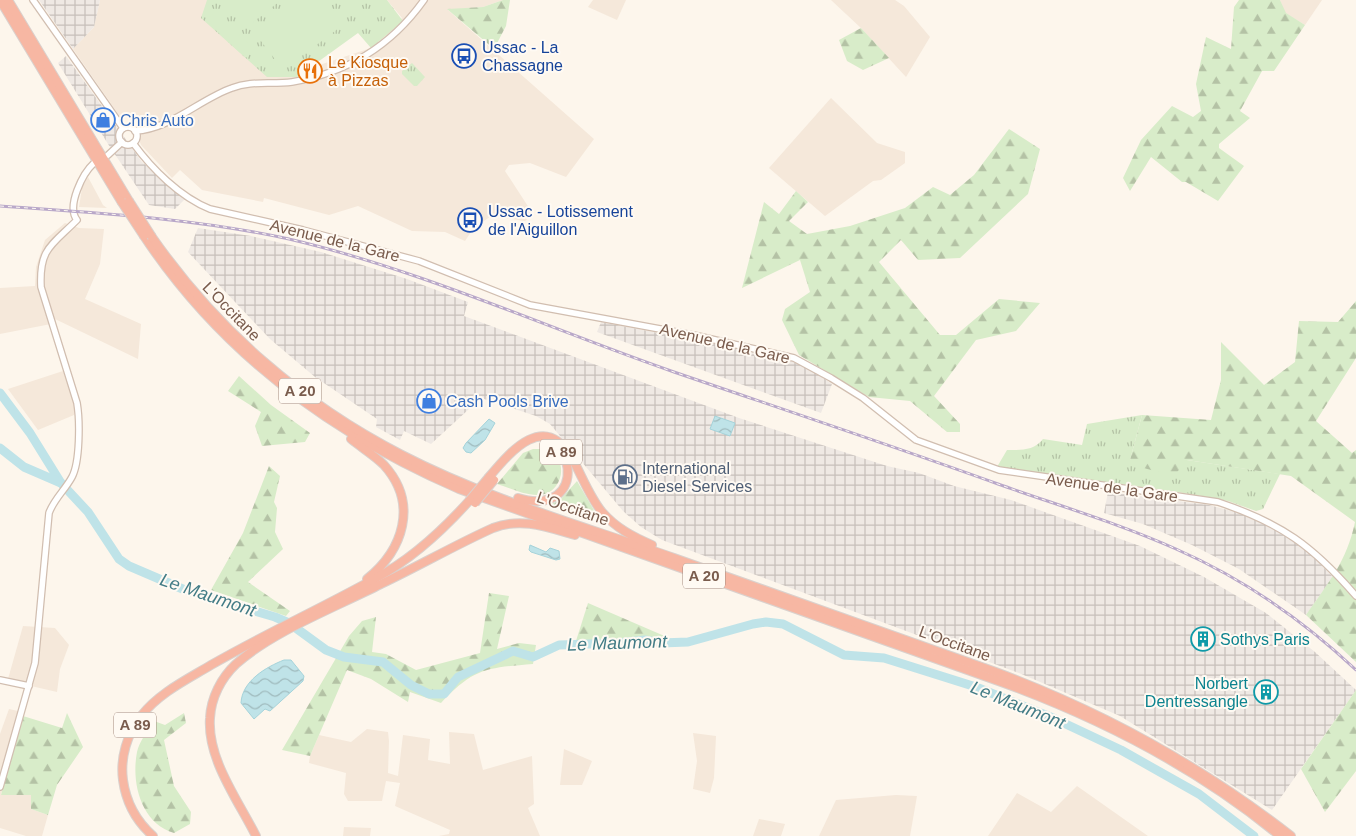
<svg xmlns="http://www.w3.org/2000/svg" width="1356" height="836" viewBox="0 0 1356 836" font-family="Helvetica,sans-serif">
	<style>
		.residential { fill: #f5e8da }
		.industrial { fill: url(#industrial-grid) }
		.grass { fill: url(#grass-tufts) }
		.forest { fill: url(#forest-firs) }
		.pitch { fill: #d8ecc9 }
		.water { fill: url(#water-waves); stroke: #a5d3da }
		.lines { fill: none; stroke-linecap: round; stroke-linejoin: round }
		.river { stroke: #bfe3e8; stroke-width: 9 }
		.tertiary-casing { stroke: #d1beb0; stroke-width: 8 }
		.motorway-casing { stroke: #dad1cd; stroke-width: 10 }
		.tertiary { stroke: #fff; stroke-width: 5.5 }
		.motorway { stroke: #f7b7a3; stroke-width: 8 }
		.rail-casing { stroke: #b9a8c9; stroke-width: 3 }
		.rail { stroke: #fffaf3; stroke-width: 1; stroke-dasharray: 4; stroke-linecap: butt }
		.motorway-bridge-casing { stroke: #dad1cd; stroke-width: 10; stroke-linecap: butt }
		.motorway-bridge { stroke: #f7b7a3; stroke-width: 8 }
		.labels { text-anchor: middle; stroke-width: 4; stroke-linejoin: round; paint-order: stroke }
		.shield { fill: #fffaf3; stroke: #a28b7f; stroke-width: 1 }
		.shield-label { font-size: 15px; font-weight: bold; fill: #7a5c4d }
		.transit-label { font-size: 16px; fill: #164399; stroke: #fffaf3; text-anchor: start }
		.food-label { font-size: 16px; fill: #c56008; stroke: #fffaf3; text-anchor: start }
		.shop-label { font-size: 16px; fill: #366cbe; stroke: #fffaf3; text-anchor: start }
		.street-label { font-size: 16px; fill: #7a5c4d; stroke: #fffaf3 }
		.service-label { font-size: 16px; fill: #4e5e75; stroke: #fffaf3; text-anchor: start }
		.culture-label { font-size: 16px; fill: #0d838f; stroke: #fffaf3; text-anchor: start }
		.water-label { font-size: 18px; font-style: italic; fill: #437c86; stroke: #fffaf3 }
	</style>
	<defs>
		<pattern id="industrial-grid" width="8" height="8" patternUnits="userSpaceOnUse" patternTransform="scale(1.25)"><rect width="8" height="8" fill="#efe9e4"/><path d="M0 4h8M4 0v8" fill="none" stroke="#c7c0bb"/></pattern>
		<pattern id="grass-tufts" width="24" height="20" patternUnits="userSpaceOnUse" patternTransform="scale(1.25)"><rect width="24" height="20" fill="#d8ecc9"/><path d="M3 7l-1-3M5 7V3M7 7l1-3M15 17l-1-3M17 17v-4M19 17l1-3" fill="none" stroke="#b4c2a5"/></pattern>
		<pattern id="forest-firs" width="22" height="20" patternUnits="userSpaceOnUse" patternTransform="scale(1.25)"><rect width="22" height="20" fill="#d8ecc9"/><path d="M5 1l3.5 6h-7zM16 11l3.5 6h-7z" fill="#b4c2a5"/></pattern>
		<pattern id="water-waves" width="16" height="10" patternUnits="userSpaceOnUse" patternTransform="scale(1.25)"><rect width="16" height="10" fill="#bfe3e8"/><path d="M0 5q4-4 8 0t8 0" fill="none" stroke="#a0bbbe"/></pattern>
	</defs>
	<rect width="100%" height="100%" fill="#fdf6ec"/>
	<g class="residential">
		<path d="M100 0H207L297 77 307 69 371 48 379 42 402 18 387 0H503L483 7 448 10 594 139 566 177 530 163 509 165 505 171 533 214 525 221 491 216 473 229 465 241 445 232 412 231 358 206 329 215 264 198 263 202 202 190 180 170 172 178 141 145 130 118 119 115 73 49 94 27Z"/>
		<path d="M593 0H626L617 20 588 7Z"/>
		<path d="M831 0H895L904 6 930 37 906 77 861 28Z"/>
		<path d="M1280 0H1322L1305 25 1285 13Z"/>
		<path d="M831 98 877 143 905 152V163L881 180 873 181 825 216 769 168Z"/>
		<path d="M88 177 103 205 107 208 79 207 82 188Z"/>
		<path d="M65 223 79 228 104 229 100 264 85 299 141 324 138 359 55 319 56 323 0 334V288L35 286 36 267 45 240Z"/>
		<path d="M63 371 74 404V415L38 430 8 389Z"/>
		<path d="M23 626 55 628 69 645 60 669 57 692 31 686 1 795H31V809L48 815 42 836H26L0 828V734L9 709 18 711 24 689 8 679Z"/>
		<path d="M367 729 388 732 389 741 388 773 398 776 403 735 430 739 428 760 450 764 449 732 474 734 483 770 532 756 534 804 528 808 540 836H439L449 834 450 830 395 806 400 783 386 781 382 801H348L344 794 346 773 309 763 310 756 319 735 351 742Z"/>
		<path d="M693 733 716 736 714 778 710 793 693 789 697 761Z"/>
		<path d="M564 749 592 761 582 785H560Z"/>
		<path d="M1077 786 1148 836H988L1017 793 1051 812Z"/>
		<path d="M896 795 917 796 910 836H819L836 800Z"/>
		<path d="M759 819 785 824 781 836H753Z"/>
		<path d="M344 827 371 828 370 836H343Z"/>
	</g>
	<g class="industrial">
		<path d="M39 0H100L94 27 73 49Z"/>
		<path d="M66 56 142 162 185 199 175 209 149 205 108 144 58 63Z"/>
		<path d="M198 228 251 236 321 252 407 279 468 302 464 316 739 418 887 466 919 473 954 486 1011 500 1140 546 1204 577 1266 613 1315 652 1356 690 1272 810 1120 716 1019 673 662 540 641 527 623 511 550 424 536 416 481 398 431 444 404 431 400 440 376 427 377 419 315 377 270 339 188 252Z"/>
		<path d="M601 322 778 356 811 369 832 384 821 413 597 332Z"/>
		<path d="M1108 492 1209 505 1246 515 1276 530 1306 549 1333 577 1306 615 1239 569 1192 545 1143 524 1104 513Z"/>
	</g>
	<g class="grass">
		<path d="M207 0H387L403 21 371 48 358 33 297 77H267L201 18Z"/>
		<path d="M412 63 425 77 417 86H414L402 74V71Z"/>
		<path d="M1142 415 1130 460H1187L1280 474 1263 509 1256 511 1228 501 1184 493 997 467 1007 450C1020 450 1034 451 1043 439L1082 445 1087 424Z"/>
	</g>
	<g class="forest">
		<path d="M503 0H510L506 26 494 49 447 9 483 7Z"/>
		<path d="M1239 0H1280L1286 13 1305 25 1274 71H1262L1240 111 1250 118 1219 144V148L1244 166 1218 201 1186 182H1182L1151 157 1130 191 1123 178 1141 140 1172 106 1193 117 1201 111 1196 84 1206 37 1231 49 1234 7Z"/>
		<path d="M861 28 889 58 863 70 847 61 839 40Z"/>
		<path d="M1009 129 1040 149 1028 194 960 258 918 260 901 240 879 262 940 335H956L999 299 1040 303 1016 331 976 340 934 396 960 424V432H947L910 401 869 397 799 355 782 320 785 309 810 292 800 260 742 288 764 202 779 214 796 191 808 202 789 221 807 234 850 226 905 208 933 187 950 195 974 175Z"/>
		<path d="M1356 301V358L1316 421 1352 453 1356 450V662L1306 615C1328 583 1347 561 1355 522L1291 476 1187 460 1174 476 1136 466 1130 460 1142 415 1211 420 1221 380V342L1264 385 1295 362 1299 321 1338 322Z"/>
		<path d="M239 376 271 405 310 433 305 442 262 446 255 426 261 412 228 391Z"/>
		<path d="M533 449H548L558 456C562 467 563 476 556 486 542 505 514 489 497 484L523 453Z"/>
		<path d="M269 466 280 476 274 502 277 508 275 532 283 549 248 582 290 611 286 616 211 590 243 533Z"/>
		<path d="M577 481 595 512 591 517 551 504 559 501Z"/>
		<path d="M489 593 509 596 497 649 519 643 536 645 533 664C486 668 474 668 441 703L410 692 408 702 371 679 347 670 310 756 282 750 349 636 362 621 376 617 372 652 386 654 416 670 480 653Z"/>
		<path d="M588 603 676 641H576Z"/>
		<path d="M1356 690V771L1325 812 1301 769Z"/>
		<path d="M67 713 83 747 57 785 48 815 31 809V795H1L23 716 62 728Z"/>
		<path d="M184 713 186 723 164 740 174 786 191 812 190 824 174 833C141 823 131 783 137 752 139 742 148 730 154 721L165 725Z"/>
	</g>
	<g class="pitch">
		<path d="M232 0H281L251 24Z"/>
		<path d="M299 0H318L339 28 283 70 255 33Z"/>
		<path d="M214 12 233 29 224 38 206 21Z"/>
		<path d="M236 32 254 49 246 58 227 41Z"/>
	</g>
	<g class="water">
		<path d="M715 416 735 423 730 436 710 429Z"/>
		<path d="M489 419 495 423 485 440 471 453 466 452 463 448 466 443Z"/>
		<path d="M530 545 546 552 550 548 559 551 560 559 556 560 531 552 529 550Z"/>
		<path d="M284 660H291L304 676 303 681 270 711 265 709 254 719 241 703C242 681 266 667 284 660Z"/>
	</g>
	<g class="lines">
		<g class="river">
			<path d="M0 393 30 433 61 483 88 512 119 559 129 566 185 590 275 617 289 623 326 650 344 657 383 662 411 685 429 694H444L458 677 513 651 533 657 559 645 619 643 645 640 661 643 688 642 753 624 766 622 783 624 844 655 884 658 976 687 1053 718 1121 750 1199 794 1254 836"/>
			<path d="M0 448 24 467 61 483"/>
		</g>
		<g class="tertiary-casing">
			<g id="tertiary">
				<path d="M33 0 123 128"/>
				<circle cx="128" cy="136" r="9"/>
				<path d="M135 131C171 129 200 99 232 88 251 80 272 85 292 82 347 73 392 45 424 0"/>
				<path d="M133 143C152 169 180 197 210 209L303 230 419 261 530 305 698 336 794 358 831 378 863 398 916 440 999 470 1218 502C1281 523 1313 546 1356 596"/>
				<path d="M108 155 122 142"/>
				<path d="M0 680 29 686"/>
				<path d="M0 787 35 663 49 513C54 499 65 490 72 477 80 462 80 421 77 403L41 287C39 248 52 245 77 220 66 206 83 173 94 163"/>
			</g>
		</g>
		<g class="motorway-casing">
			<g id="motorway">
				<path d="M0 0 121 201"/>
				<path d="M8 0 129 201"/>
				<path d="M144 236C221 352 332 434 459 489L1004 683C1102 719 1199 769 1280 836"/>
				<path d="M152 237C216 329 302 404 402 455 487 499 583 526 674 558 780 595 887 634 993 671 1101 711 1200 765 1291 836"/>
				<path d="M351 439C362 448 374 455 384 465 419 504 403 550 367 579"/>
				<path d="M489 477C511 451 544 411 572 458 582 476 589 496 602 512 616 528 633 537 652 545"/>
				<path d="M518 498C528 501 539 503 550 499 571 491 573 464 558 449"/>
				<path d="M153 836C136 821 126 802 123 780 120 758 127 734 141 716 159 693 186 680 211 665 265 634 322 608 376 578 412 559 442 531 469 501"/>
				<path d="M256 836C238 800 207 759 210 718 211 698 221 678 236 664 273 631 336 607 381 584 419 566 455 545 493 528 521 517 547 527 575 535"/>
			</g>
		</g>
		<use href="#tertiary" class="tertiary"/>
		<use href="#motorway" class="motorway"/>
		<g class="rail-casing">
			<path id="rail" d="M0 206C97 213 194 218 289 239 421 270 547 328 674 372 782 409 890 445 998 484 1057 505 1118 523 1176 549 1242 578 1304 621 1356 670"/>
		</g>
		<use href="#rail" class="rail"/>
		<g class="motorway-bridge-casing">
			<g id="motorway-bridge">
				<path d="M121 201 144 236"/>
				<path d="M129 201 152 237"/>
				<path d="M469 501 489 477"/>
				<path d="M475 503 494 480"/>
			</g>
		</g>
		<use href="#motorway-bridge" class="motorway-bridge"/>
	</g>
	<defs>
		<g id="bus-ring" transform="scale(1.25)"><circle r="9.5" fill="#fffaf3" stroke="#1a4fb4" stroke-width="1.5"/><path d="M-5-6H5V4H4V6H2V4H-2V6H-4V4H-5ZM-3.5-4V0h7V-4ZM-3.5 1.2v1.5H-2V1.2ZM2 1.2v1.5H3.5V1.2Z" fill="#1a4fb4"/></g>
		<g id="restaurant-ring" transform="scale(1.25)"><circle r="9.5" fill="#fffaf3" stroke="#e8710a" stroke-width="1.5"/><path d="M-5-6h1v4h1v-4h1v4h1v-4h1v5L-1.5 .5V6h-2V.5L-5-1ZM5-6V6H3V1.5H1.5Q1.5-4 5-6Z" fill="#e8710a"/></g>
		<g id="shop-ring" transform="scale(1.25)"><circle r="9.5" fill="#fffaf3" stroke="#3f7fe0" stroke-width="1.5"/><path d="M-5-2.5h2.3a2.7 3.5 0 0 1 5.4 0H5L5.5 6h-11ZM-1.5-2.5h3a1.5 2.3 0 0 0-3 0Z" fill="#3f7fe0"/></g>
		<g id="fuel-ring" transform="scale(1.25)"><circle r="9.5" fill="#fffaf3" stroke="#5c6f8a" stroke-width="1.5"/><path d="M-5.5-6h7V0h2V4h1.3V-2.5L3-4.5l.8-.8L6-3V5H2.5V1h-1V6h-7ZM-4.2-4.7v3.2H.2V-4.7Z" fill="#5c6f8a"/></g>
		<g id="building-ring" transform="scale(1.25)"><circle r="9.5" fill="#fffaf3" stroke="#0f9aa8" stroke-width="1.5"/><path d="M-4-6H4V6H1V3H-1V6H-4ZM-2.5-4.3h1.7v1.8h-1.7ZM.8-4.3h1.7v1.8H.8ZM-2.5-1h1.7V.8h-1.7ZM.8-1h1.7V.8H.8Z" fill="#0f9aa8"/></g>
	</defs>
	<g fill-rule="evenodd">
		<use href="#bus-ring" x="464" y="56"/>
		<use href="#restaurant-ring" x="310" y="71"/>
		<use href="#shop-ring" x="103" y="120"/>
		<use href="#bus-ring" x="470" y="220"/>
		<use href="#shop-ring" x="429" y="401"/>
		<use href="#fuel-ring" x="625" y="477"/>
		<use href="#building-ring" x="1203" y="639"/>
		<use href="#building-ring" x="1266" y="692"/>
	</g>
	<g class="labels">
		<g class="shield">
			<rect x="279" y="378.5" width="42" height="25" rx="4"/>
			<rect x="540" y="439.5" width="42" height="25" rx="4"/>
			<rect x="683" y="563.5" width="42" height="25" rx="4"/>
			<rect x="114" y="712.5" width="42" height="25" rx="4"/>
		</g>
		<g class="shield-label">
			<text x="300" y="396">A 20</text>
			<text x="561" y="457">A 89</text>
			<text x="704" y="581">A 20</text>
			<text x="135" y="730">A 89</text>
		</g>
		<g class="transit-label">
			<text x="482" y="53">Ussac - La<tspan x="482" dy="18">Chassagne</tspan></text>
			<text x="488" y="217">Ussac - Lotissement<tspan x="488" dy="18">de l'Aiguillon</tspan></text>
		</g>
		<g class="food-label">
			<text x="328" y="68">Le Kiosque<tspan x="328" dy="18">à Pizzas</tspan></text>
		</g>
		<g class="shop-label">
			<text x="120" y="126">Chris Auto</text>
			<text x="446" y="407">Cash Pools Brive</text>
		</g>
		<g class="street-label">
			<text transform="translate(335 240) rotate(14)" y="6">Avenue de la Gare</text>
			<text transform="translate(232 311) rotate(46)" y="6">L'Occitane</text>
			<text transform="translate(725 343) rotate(13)" y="6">Avenue de la Gare</text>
			<text transform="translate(1112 487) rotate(8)" y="6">Avenue de la Gare</text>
			<text transform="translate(573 508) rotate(19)" y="6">L'Occitane</text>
			<text transform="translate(955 643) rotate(20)" y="6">L'Occitane</text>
		</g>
		<g class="service-label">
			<text x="642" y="474">International<tspan x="642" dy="18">Diesel Services</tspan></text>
		</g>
		<g class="culture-label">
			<text x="1220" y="645">Sothys Paris</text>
			<text x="1248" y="689" text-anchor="end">Norbert<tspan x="1248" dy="18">Dentressangle</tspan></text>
		</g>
		<g class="water-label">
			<text transform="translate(208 595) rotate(19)" y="6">Le Maumont</text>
			<text transform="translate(617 643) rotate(-2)" y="6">Le Maumont</text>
			<text transform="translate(1018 705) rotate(22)" y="6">Le Maumont</text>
		</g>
	</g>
</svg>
